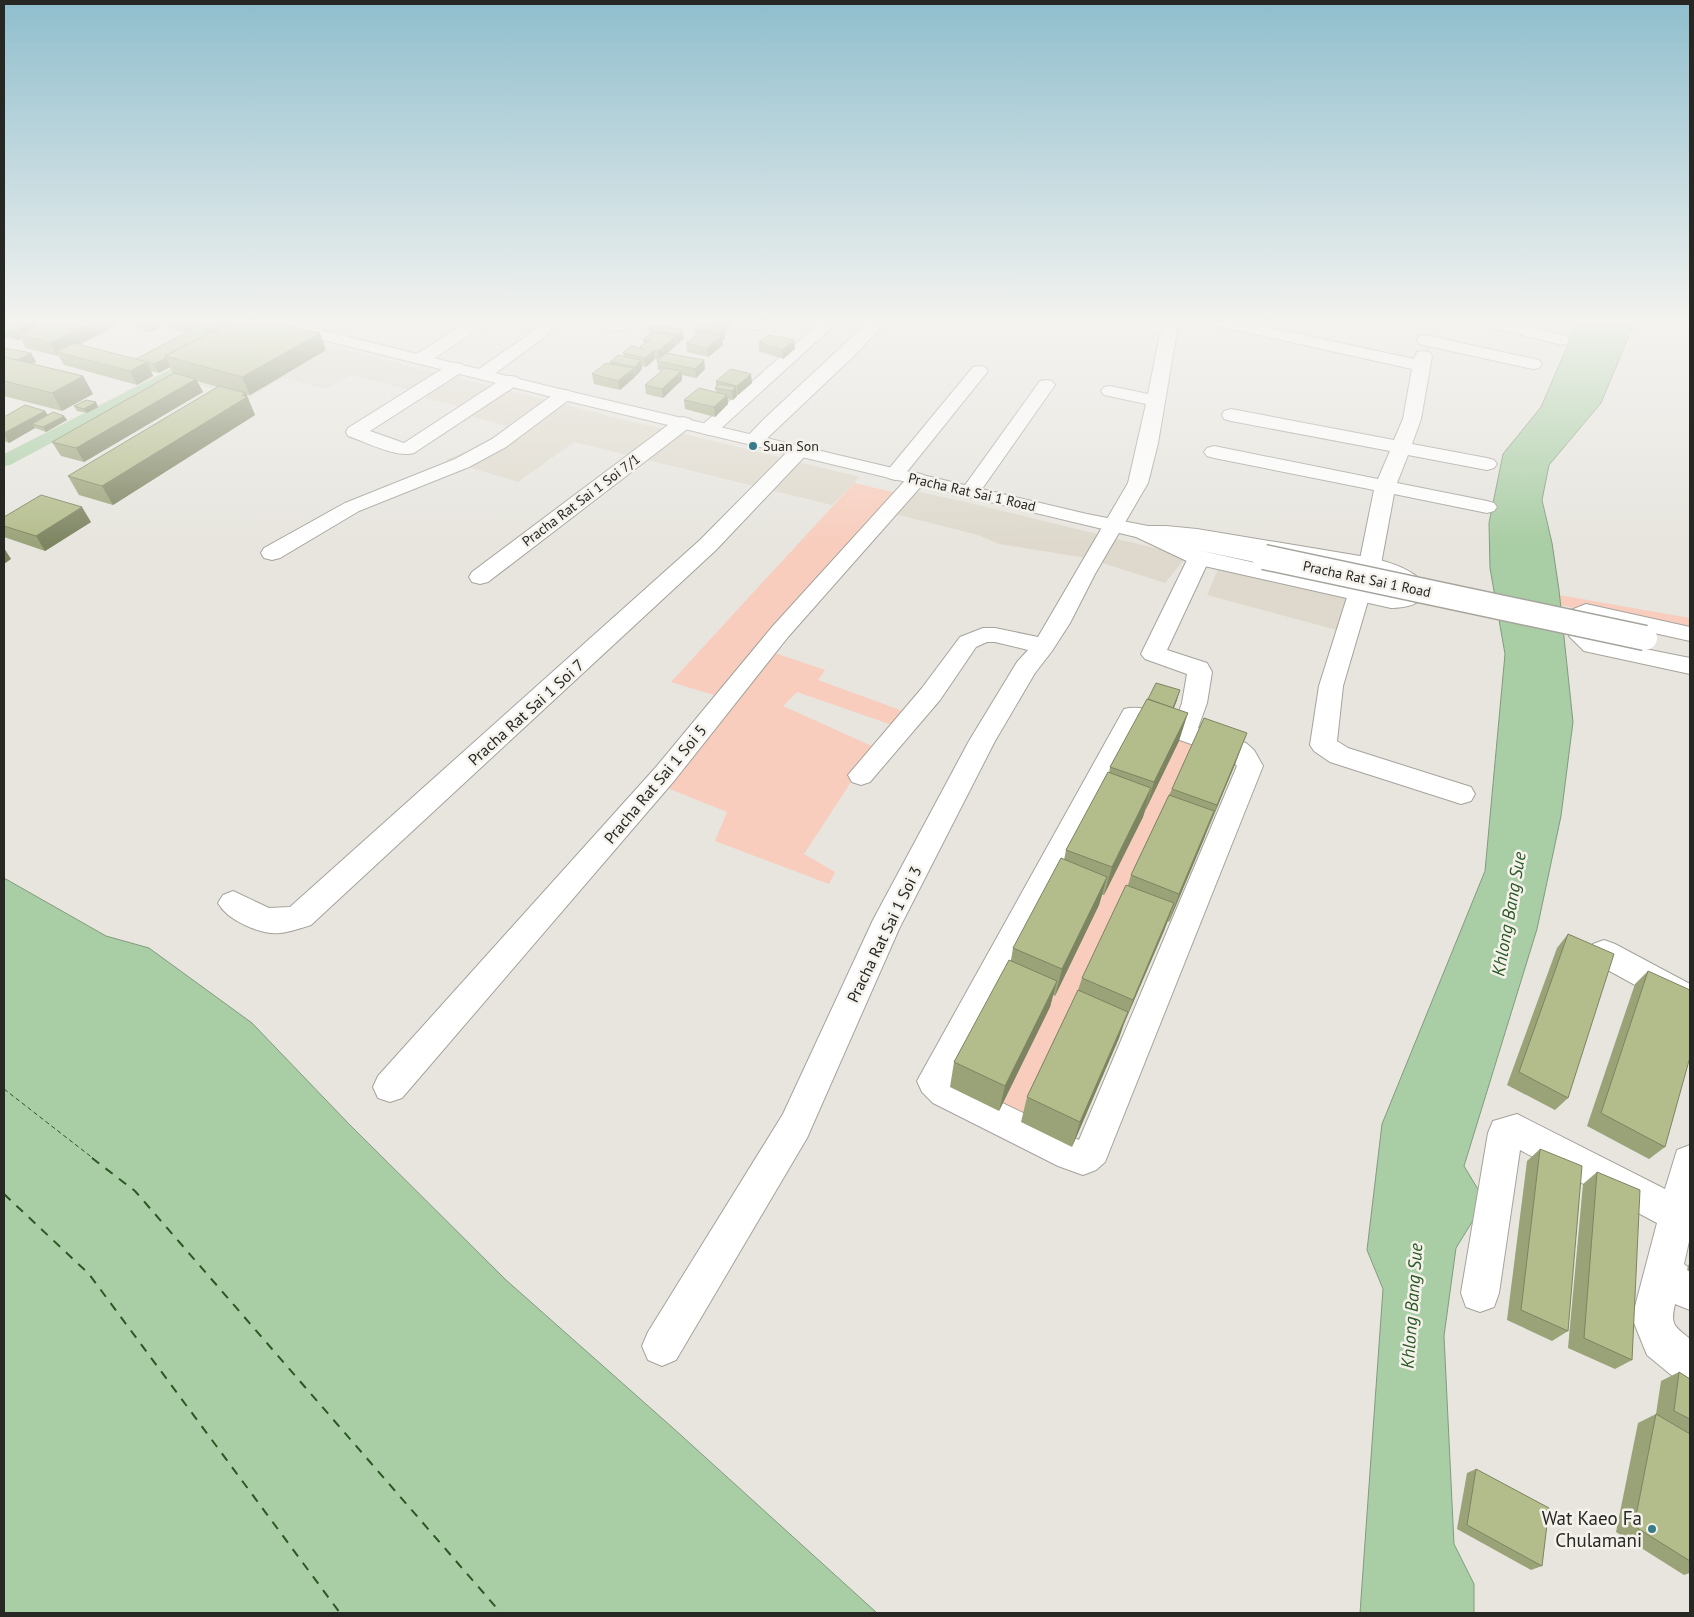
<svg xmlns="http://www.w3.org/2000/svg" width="1694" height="1617" viewBox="0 0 1694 1617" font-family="'PT Sans',sans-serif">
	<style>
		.built { fill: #ded9cc }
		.green { fill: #f8cdbd }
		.water { fill: #a9cda4; stroke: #829b7e }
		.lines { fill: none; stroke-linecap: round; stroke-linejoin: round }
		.canal { fill: #a9cda4; fill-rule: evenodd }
		.ferry-far1 { stroke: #295823; stroke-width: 1; stroke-dasharray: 4.5 3; stroke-linecap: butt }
		.ferry { stroke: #295823; stroke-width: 2; stroke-dasharray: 9 8; stroke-linecap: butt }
		.minor-casing { stroke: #a5a39c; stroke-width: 2 }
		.major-casing { stroke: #a5a39c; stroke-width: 2 }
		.minor { fill: #fff; fill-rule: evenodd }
		.major { fill: #fff; fill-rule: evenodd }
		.major-bridge-casing { stroke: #a5a39c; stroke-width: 27; stroke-linecap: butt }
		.major-bridge { stroke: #fff; stroke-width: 24 }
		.wall { fill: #9aa278 }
		.shaded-wall { fill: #7d8461 }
		.building { fill: #b3bc8b; stroke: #7d8461 }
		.poi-dot { fill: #377b8b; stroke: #f5f2ec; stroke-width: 2 }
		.labels { text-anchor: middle; stroke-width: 5; stroke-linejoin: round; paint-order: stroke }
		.far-poi-label { font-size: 14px; fill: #272724; stroke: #f5f2ec; text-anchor: start }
		.far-street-label { font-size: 14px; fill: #272724; stroke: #f5f2ec }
		.street-label { font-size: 16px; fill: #272724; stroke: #f5f2ec }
		.water-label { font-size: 18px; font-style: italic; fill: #295823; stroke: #f5f2ec }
		.near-poi-label { font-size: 19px; fill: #272724; stroke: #f5f2ec; text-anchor: end }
	</style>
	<rect width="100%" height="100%" fill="#e7e5de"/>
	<g class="built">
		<path d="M259 329 643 424 860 477 832 505 574 442 518 482 445 460 490 442 511 427 456 412 461 407 410 394 414 391 351 375 326 389 283 378 247 399 170 376Z"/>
		<path d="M915 491 974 504 1187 556 1165 583 1087 558 999 544 978 535 895 514Z"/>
		<path d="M1219 567 1355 596 1344 632 1207 595Z"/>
	</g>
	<g class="green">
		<path d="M854 483 910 496 772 652 825 670 818 680 903 711 892 725 797 692 783 706 874 747 804 854 835 872 829 884 715 841 727 812 645 779 717 696 671 682Z"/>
		<path d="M1559 595 1690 618V632L1560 605Z"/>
		<path d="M1177 739 1197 746 1022 1124 996 1112Z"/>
	</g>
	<g class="water">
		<path d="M1579 319H1640L1633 326 1601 403 1549 465 1542 500 1552 543 1559 590 1573 722 1561 816 1537 929 1464 1166 1485 1201 1456 1248 1444 1336 1454 1544 1474 1584V1613H1360L1383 1289 1367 1250 1382 1124 1485 871 1505 654 1490 568 1489 523 1503 454 1541 407Z"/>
		<path d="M4 878 106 936 149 948 252 1023 349 1124 506 1280 673 1428 877 1613H4Z"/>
	</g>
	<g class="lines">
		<path class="canal" d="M202 353 207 354 209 357 207 360 10 465 4 466V454Z"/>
		<path class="ferry-far1" d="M4 1089 94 1159"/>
		<g class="ferry">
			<path d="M92 1158 135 1191 501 1613"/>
			<path d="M4 1194 89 1274 340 1613"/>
		</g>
		<g class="minor-casing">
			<g id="minor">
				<path d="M472 319H491L489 322 427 363 421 364 415 363 412 359 415 355Z"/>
				<path d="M551 319H569L489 378 483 379 477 378 474 374 477 370Z"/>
				<path d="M576 319H605L613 320 616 319H634L622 330 616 331 578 322Z"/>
				<path d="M652 319H671C666 326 658 329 650 326L648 323Z"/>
				<path d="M719 319H749L762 321 764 325 762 329 756 330 721 322Z"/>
				<path d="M824 319H841L716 433 709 435 702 433 700 429 702 425Z"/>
				<path d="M871 319H888L856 354 761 444 754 446 747 444 744 440 763 420Z"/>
				<path d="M1163 319H1179L1158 443 1148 483 1095 574 1070 623 1052 651 1035 673 995 741 899 929 807 1138 676 1360 662 1366 648 1360 642 1346 648 1332 783 1114 873 920 969 741 1017 662 1028 650 995 642H987L976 647 940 700 870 782 861 785 852 782 848 775 922 688 960 637 983 628H995L1038 637 1128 483 1146 404 1104 395 1101 391 1104 387 1110 386 1148 394Z"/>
				<path d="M1201 319H1229L1414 359 1417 352 1423 351 1429 352 1432 356 1421 419 1412 444 1487 458 1494 460 1497 464 1494 468 1487 470 1408 455 1397 483 1487 501 1494 503 1497 507 1494 511 1487 513 1394 494 1381 564 1378 569 1370 571 1362 569 1359 564 1374 490 1214 458 1207 456 1204 452 1207 448 1214 446 1378 479 1390 451 1231 421 1224 419 1222 415 1224 411 1231 409 1394 440 1403 419 1412 369 1209 324 1203 322Z"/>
				<path d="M1470 319H1496L1567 336 1569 340 1567 344 1561 345 1472 322Z"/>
				<path d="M1425 335 1539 360 1542 364 1539 368 1533 369 1419 344 1417 340 1419 336Z"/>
				<path d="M456 363 462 364 465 368 462 372 370 431 404 443 505 377 511 376 517 377 520 381 517 385 414 453C396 458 366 442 348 436L346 432 348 428 450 364Z"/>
				<path d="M979 366 985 367 988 371 902 478 895 480 888 478 885 474 888 470 973 367Z"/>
				<path d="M1046 380 1052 381 1055 385 977 496 970 498 963 496 960 492 963 488 1040 381Z"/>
				<path d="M564 390 570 391 573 395 570 399 506 447 469 467 359 511 280 558 272 560 264 558 261 553 264 548 345 503 455 459 492 439 558 391Z"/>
				<path d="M683 417 690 419 692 423 690 427 488 582 480 584 472 582 469 577 472 572 676 419Z"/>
				<path d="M799 445 806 447 809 451 806 455 716 550 311 925C301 928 290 932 280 933 260 935 227 920 218 903L223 895 233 891 269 908 290 907 700 540 792 447Z"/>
				<path d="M917 473 924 475 927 479 924 483 788 637 674 781 402 1098 390 1102 378 1098 373 1087 378 1076 656 767 772 627 910 475Z"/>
				<path d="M1199 551 1207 553 1210 558 1167 650 1207 663 1212 672 1207 703 1198 728 1246 743 1254 750 1263 766 1105 1162 1096 1170 1083 1175 1058 1166 933 1103 922 1092 917 1081 1124 709C1142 704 1159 714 1176 720L1182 703 1187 674 1145 659 1141 654 1188 558 1191 553ZM1140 726 1228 757 1237 766 1079 1140 957 1081 953 1078Z"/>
				<path d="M1359 587 1367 589 1370 594 1343 686 1337 741 1348 748 1471 787 1475 794 1471 801 1461 804 1330 762 1314 751 1310 745 1319 686 1348 594 1351 589Z"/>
				<path d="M1604 940 1615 944 1690 984V1013L1679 1009 1593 962 1589 953 1593 944Z"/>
				<path d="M1517 1114 1665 1189 1677 1150 1690 1145V1237L1684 1264 1690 1269V1310L1675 1304C1670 1325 1674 1326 1690 1339V1385L1676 1379 1647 1355 1632 1318 1657 1223 1520 1150 1499 1293 1494 1307 1480 1312 1466 1307 1461 1293 1488 1133 1493 1121Z"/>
			</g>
		</g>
		<g class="major-casing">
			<g id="major">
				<path d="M249 319H275L568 391 1087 514 1148 526H1166L1197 529 1372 558C1389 562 1408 568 1421 580 1425 583 1425 586 1425 590 1424 605 1404 608 1391 608L1191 563 1136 537 568 401 251 322ZM1198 550 1264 564 1272 562 1275 557 1273 555C1316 562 1366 561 1403 587L1402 592 1391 594Z"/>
				<path d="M1586 604 1690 627V641L1591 619 1593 634 1600 640 1690 658V674L1584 651 1569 636 1567 615 1571 610Z"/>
			</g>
		</g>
		<use href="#minor" class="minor"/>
		<use href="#major" class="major"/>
		<g class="major-bridge-casing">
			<path id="major-bridge" d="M1264 557 1645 638"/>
		</g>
		<use href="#major-bridge" class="major-bridge"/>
	</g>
	<g class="wall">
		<path d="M4 319H115L118 325 79 345 136 359 194 328V327L184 332 163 326 151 332 137 329 133 320 136 319H199L200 321 228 323 326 350 250 395H246L255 415 113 505 79 495 68 476 218 387 197 381 203 392 84 462 61 456 52 442 173 373 170 367 159 373 151 371 153 376 137 385 64 365 58 355 57 356 26 348 21 339 17 340 4 337Z"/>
		<path d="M699 319H729L730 327 725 331V338L722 341 723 345 708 357 687 352 686 343 696 335 695 328 698 326V320Z"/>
		<path d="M655 326 684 338 678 344H676L677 345 667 353 705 369 696 378 682 375V380L663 398 646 394 645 385 662 371 658 370 657 361 658 360 655 359 646 367 641 366 642 369 636 376H635V377L620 390 594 384 592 374 610 364V362L624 356 623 353 640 348V347L644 344 643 340 650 334 649 330Z"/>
		<path d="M794 340 795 349 783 359 759 351V342Z"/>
		<path d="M4 348 31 353 36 362 33 364 83 376 93 394 62 411 4 396Z"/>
		<path d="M716 381 752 383 738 395H737V396L733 400 728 399V404L715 417 685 409 684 400 716 392 715 388 716 387Z"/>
		<path d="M74 406 98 407 87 413 77 411Z"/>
		<path d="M45 411 48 415 64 416 67 420 46 432 35 428 9 443 4 441V417Z"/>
		<path d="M4 517 91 522 45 551 4 537Z"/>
		<path d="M1148 699 1177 700 1174 708 1179 741 1145 811 1143 817 1104 895H1102L1099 905 1055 996 1053 995 1050 1007 999 1111 950 1087 954 1062 1011 960 1013 948 1064 860 1066 850 1109 773 1110 767Z"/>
		<path d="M1236 762 1169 922 1168 921 1123 1026 1119 1038 1072 1147 1021 1122 1027 1097 1078 990 1082 978 1128 885 1131 875 1169 795 1172 789Z"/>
		<path d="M1568 934V1098L1555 1110 1507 1085 1557 948Z"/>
		<path d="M1648 971 1665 1147 1649 1159 1587 1126 1635 984Z"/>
		<path d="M1540 1149 1568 1331 1552 1341 1507 1320 1527 1161Z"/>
		<path d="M1597 1172 1632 1360 1615 1369 1568 1348 1583 1184Z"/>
		<path d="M1690 1260V1272L1687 1270Z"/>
		<path d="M1679 1372 1690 1379V1573L1684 1575 1616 1532 1638 1423 1656 1414 1661 1381Z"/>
		<path d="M1476 1469 1542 1566 1531 1570 1457 1529 1467 1473Z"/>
	</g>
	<g class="shaded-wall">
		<path d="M40 319H42L46 327 18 334 21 339 17 340 12 332Z"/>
		<path d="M44 319H54L46 323Z"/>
		<path d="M99 319H115L118 325 62 353 56 352 58 355 57 356 50 343Z"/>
		<path d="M157 319H159L163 326 151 332 147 323Z"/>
		<path d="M188 319H199L201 323 193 325 194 327 184 332 180 323Z"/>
		<path d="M728 319H729L730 327 725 331V338L722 341 723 345 708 357 707 348 721 337V332L717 328Z"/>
		<path d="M227 321 231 330 212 333 210 330Z"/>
		<path d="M683 330 684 338 678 344 677 335Z"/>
		<path d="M320 333 326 350 250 395 242 377Z"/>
		<path d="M676 336 677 345 659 360 658 351Z"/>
		<path d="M794 340 795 349 783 359 782 350Z"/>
		<path d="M654 350 655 359 646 367 645 358Z"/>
		<path d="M31 353 36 362 18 372 12 363Z"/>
		<path d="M166 358 170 367 159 373 154 364Z"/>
		<path d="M641 360 642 369 636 376 635 367Z"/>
		<path d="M704 360 705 369 696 378 695 369Z"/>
		<path d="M147 362 153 376 137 385 130 371Z"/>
		<path d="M634 368 635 377 620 390 618 381Z"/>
		<path d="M681 371 682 380 663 398 662 389Z"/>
		<path d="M751 374 752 383 738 395 737 386Z"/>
		<path d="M83 376 93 394 62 411 52 393Z"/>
		<path d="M196 379 203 392 84 462 76 448Z"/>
		<path d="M736 387 737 396 733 400 732 391Z"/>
		<path d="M246 393 255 415 113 505 102 486Z"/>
		<path d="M727 395 728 404 715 417 714 407Z"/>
		<path d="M96 402 98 407 87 413 84 409Z"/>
		<path d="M45 411 51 420 32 424 35 428 9 443 4 433Z"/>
		<path d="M64 416 67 420 46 432 43 427Z"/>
		<path d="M82 507 91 522 45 551 36 536Z"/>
		<path d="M4 548 11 559 4 564Z"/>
		<path d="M1180 690 1177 700 1169 719 1172 709Z"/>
		<path d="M1188 713 1179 741 1145 811 1154 782Z"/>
		<path d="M1247 733 1236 762 1206 834 1217 805Z"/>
		<path d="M1151 788 1143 817 1104 895 1112 867Z"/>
		<path d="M1214 811 1204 839 1169 922 1179 894Z"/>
		<path d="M1107 877 1099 905 1055 996 1062 969Z"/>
		<path d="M1174 903 1164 931 1123 1026 1133 1000Z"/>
		<path d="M1057 981 1050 1007 999 1111 1005 1086Z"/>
		<path d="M1128 1012 1119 1038 1072 1147 1080 1122Z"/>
	</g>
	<g class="building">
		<path d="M4 319H40L12 332 4 329Z"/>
		<path d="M52 319H99L50 343 18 334Z"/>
		<path d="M136 319H157L147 323 133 320Z"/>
		<path d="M163 319H188L180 323Z"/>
		<path d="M204 319H218L227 321 210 330 193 325Z"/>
		<path d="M237 319H262L320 333 242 377 165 356Z"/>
		<path d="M699 319H728L717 328 724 329 721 332 695 328 700 324H698L701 320H698Z"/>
		<path d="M655 326 683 330 677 335 649 330Z"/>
		<path d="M195 328 212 332 165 356 166 358 154 364 136 359Z"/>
		<path d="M652 332 676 336 658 351 654 350 645 358 623 353 631 346 644 349 640 347 647 341H651L643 340Z"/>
		<path d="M700 332 722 336 707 348 686 343Z"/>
		<path d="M769 335 794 340 782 350 759 342Z"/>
		<path d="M74 343 147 362 130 371 56 352Z"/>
		<path d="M4 348 31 353 18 360 4 357Z"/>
		<path d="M666 353 704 360 695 369 657 361Z"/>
		<path d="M618 355 641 360 635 367 610 362Z"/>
		<path d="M4 357 83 376 52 393 4 381Z"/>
		<path d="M606 363 634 368 618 381 592 374Z"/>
		<path d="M665 368 681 371 662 389 645 385Z"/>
		<path d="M731 369 751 374 737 386 716 381Z"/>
		<path d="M174 373 196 379 76 448 52 442Z"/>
		<path d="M719 384 736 387 732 391 715 388Z"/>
		<path d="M219 386 246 393 242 395 247 397 102 486 68 476Z"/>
		<path d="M699 388 727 395 714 407 684 400Z"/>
		<path d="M86 400 96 402 84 409 74 406Z"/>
		<path d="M25 405 45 411 4 433V417Z"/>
		<path d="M53 412 64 416 43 427 32 424Z"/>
		<path d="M41 495 82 507 36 536 4 526V517Z"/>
		<path d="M1156 683 1180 690 1173 708 1148 699Z"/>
		<path d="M1147 699 1188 713 1154 782 1110 767Z"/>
		<path d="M1204 718 1247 733 1217 805 1172 789Z"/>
		<path d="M1108 772 1151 788 1112 867 1066 850Z"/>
		<path d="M1169 795 1214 811 1179 894 1131 875Z"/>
		<path d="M1061 858 1107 877 1062 969 1013 948Z"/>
		<path d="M1126 885 1174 903 1133 1000 1082 978Z"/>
		<path d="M1568 934 1614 954 1568 1098 1519 1072Z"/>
		<path d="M1009 960 1057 981 1005 1086 954 1062Z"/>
		<path d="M1648 971 1690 990V1057L1665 1147 1601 1113Z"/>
		<path d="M1078 990 1128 1012 1080 1122 1027 1097Z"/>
		<path d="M1540 1149 1582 1166 1568 1331 1521 1310Z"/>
		<path d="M1597 1172 1640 1190 1632 1360 1584 1338Z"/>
		<path d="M1679 1372 1690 1379V1419L1674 1411Z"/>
		<path d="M1656 1414 1690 1434V1561L1634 1526Z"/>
		<path d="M1476 1469 1549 1508 1542 1566 1467 1525Z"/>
	</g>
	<linearGradient id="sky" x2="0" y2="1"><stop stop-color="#8fbecd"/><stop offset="0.59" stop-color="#f4f3f0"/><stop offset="1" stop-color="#f4f3f0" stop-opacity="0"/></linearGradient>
	<rect width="1694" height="545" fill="url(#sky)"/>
	<g class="poi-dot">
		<circle cx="753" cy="446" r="5"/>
		<circle cx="1652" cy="1529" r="5"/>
	</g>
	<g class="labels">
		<g class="far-poi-label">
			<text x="763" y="451">Suan Son</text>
		</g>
		<g class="far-street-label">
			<text transform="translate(972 492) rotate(13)" y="5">Pracha Rat Sai 1 Road</text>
			<text transform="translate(581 500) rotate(-37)" y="5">Pracha Rat Sai 1 Soi 7/1</text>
			<text transform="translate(1367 579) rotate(12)" y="5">Pracha Rat Sai 1 Road</text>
		</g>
		<g class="street-label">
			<text transform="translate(526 712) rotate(-42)" y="6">Pracha Rat Sai 1 Soi 7</text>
			<text transform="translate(655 784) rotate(-50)" y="6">Pracha Rat Sai 1 Soi 5</text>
			<text transform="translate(884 934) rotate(-64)" y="6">Pracha Rat Sai 1 Soi 3</text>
		</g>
		<g class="water-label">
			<text transform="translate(1509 914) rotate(-80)" y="6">Khlong Bang Sue</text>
			<text transform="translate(1412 1306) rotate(-86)" y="6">Khlong Bang Sue</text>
		</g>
		<g class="near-poi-label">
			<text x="1642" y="1525">Wat Kaeo Fa<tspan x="1642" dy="22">Chulamani</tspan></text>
		</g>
	</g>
	<rect width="1694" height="1617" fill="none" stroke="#272724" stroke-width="10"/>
</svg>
